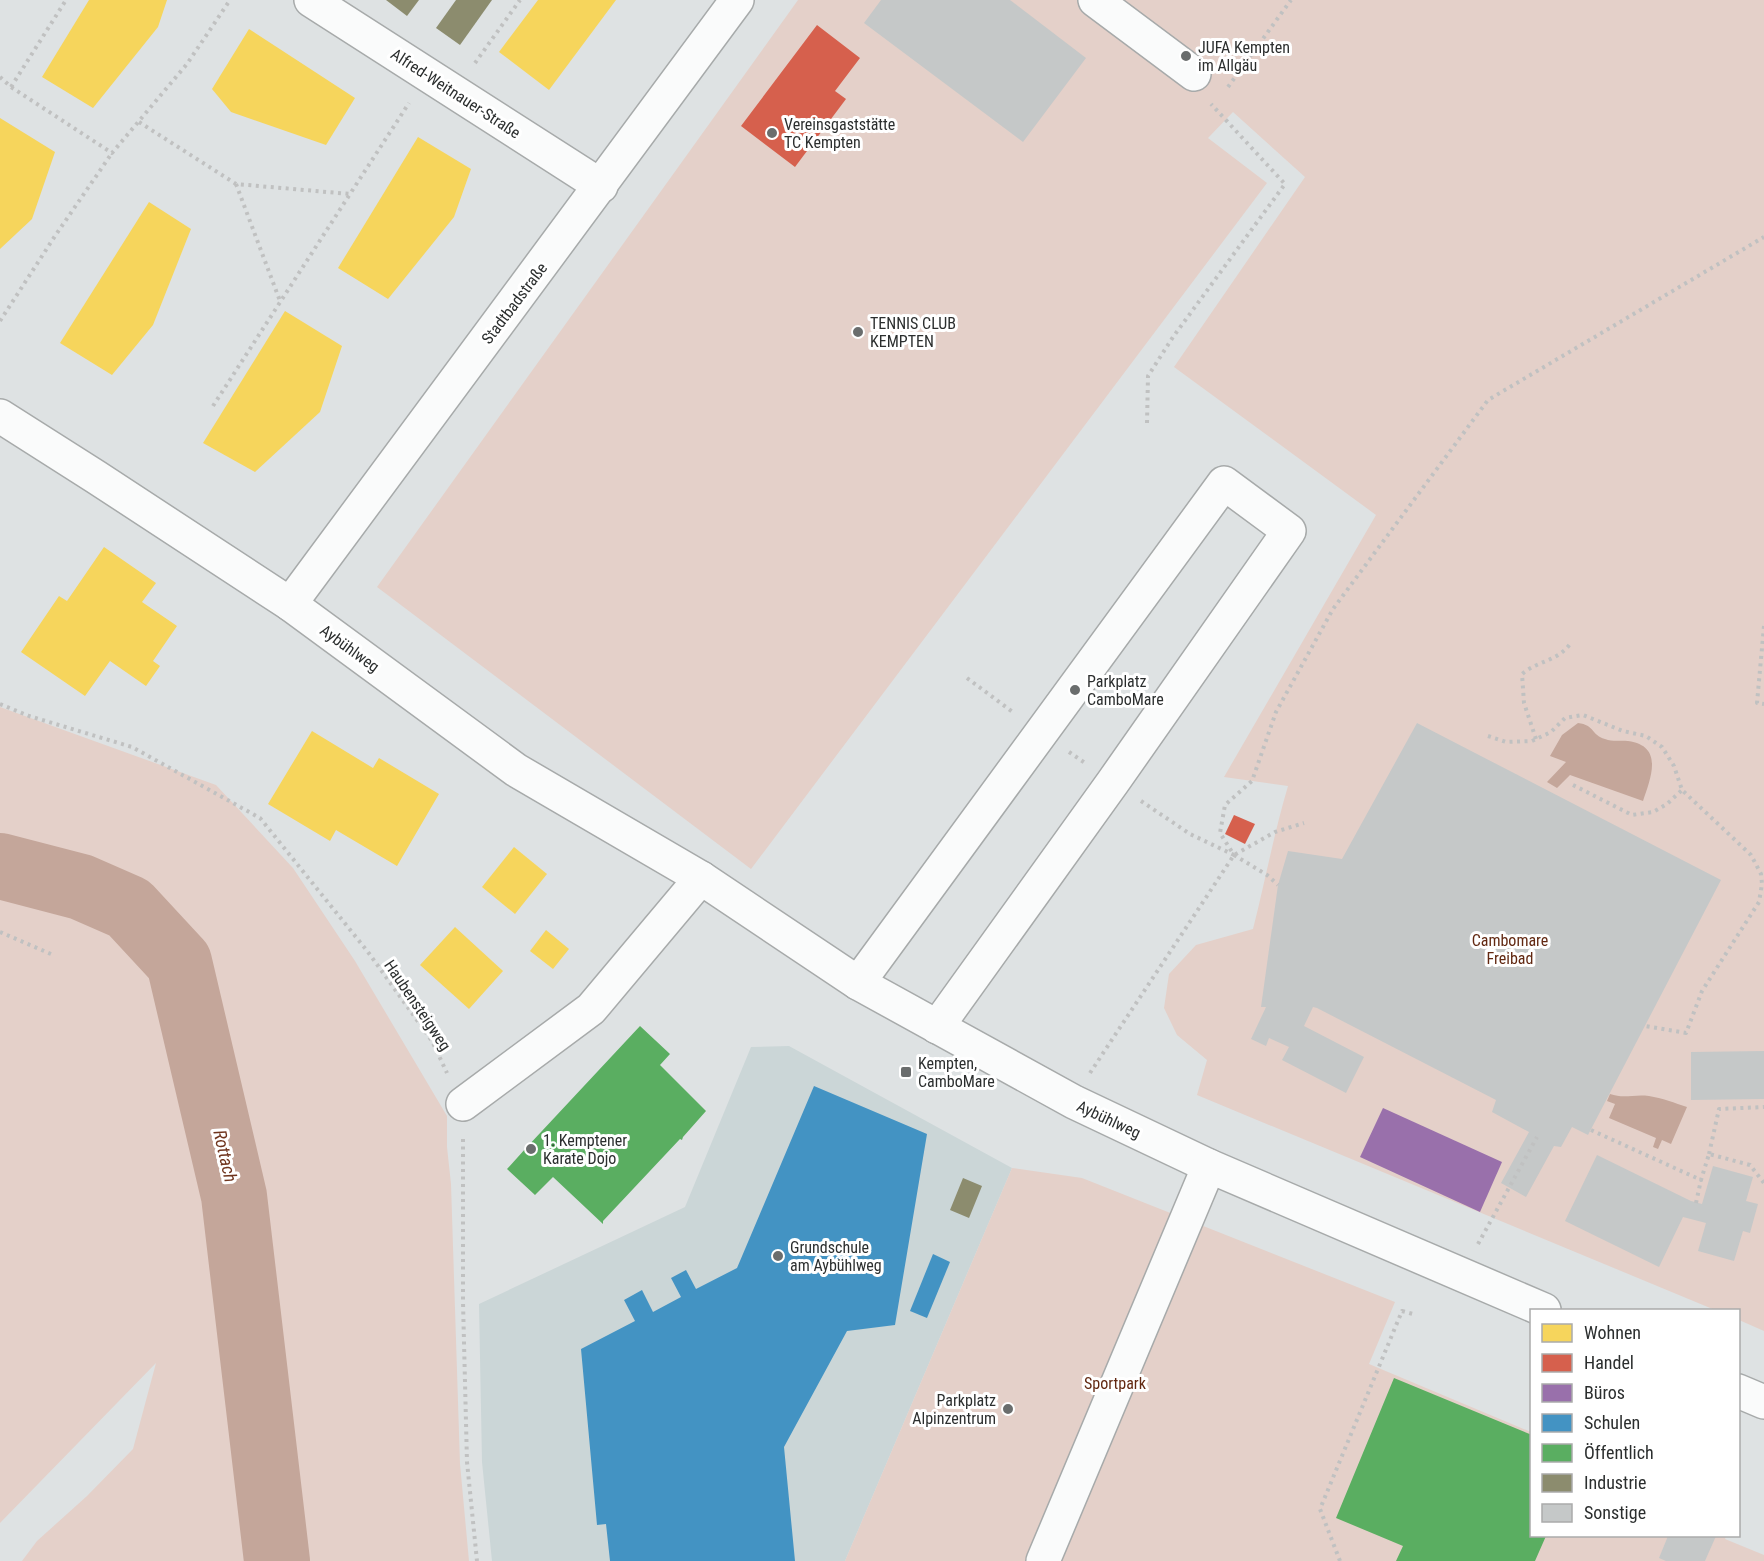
<svg xmlns="http://www.w3.org/2000/svg" width="1764" height="1561" viewBox="0 0 1764 1561" font-family="'Roboto Condensed',sans-serif">
	<style>
		.built { fill: #cbd6d7 }
		.green { fill: #e4d0c9 }
		.water { fill: #c4a69a }
		.homes { fill: #f6d55c }
		.shops { fill: #d6604d }
		.offices { fill: #9970ab }
		.schools { fill: #4393c3 }
		.public { fill: #5aae61 }
		.industry { fill: #8c8c6e }
		.lines { fill: none; stroke-linecap: round; stroke-linejoin: round }
		.river { stroke: #c4a69a; stroke-width: 66 }
		.building { fill: #c5c8c8 }
		.minor-casing { stroke: #a7aaaa; stroke-width: 36 }
		.path { stroke: #c0c1c1; stroke-width: 4; stroke-dasharray: 3 4.5; stroke-linecap: butt }
		.minor { stroke: #fafbfb; stroke-width: 33 }
		.poi-dot { fill: #6a6d6d; stroke: #fff; stroke-width: 2 }
		.labels { text-anchor: middle; stroke-width: 6; stroke-linejoin: round; paint-order: stroke }
		.poi-label { font-size: 16px; fill: #2b2e2e; stroke: #fff; text-anchor: start }
		.street-label { font-size: 16px; fill: #2b2e2e; stroke: #fff }
		.park-label { font-size: 16px; fill: #622811; stroke: #fff }
		.water-label { font-size: 18px; font-style: italic; fill: #6f341d; stroke: #fff }
	</style>
	<rect width="100%" height="100%" fill="#dee2e3"/>
	<path class="built" d="M789 1046 1012 1168 845 1561H492L482 1462 479 1304 685 1207 751 1047Z"/>
	<g class="green">
		<path d="M798 0H1764V1331L1739 1320 1738 1310H1715L1197 1095 1207 1060 1177 1035 1164 1008 1169 974 1196 945 1253 929C1265 882 1274 833 1288 786L1224 777 1376 515 1174 367 1305 177 1233 112 1208 138 1267 183 751 869 377 587Z"/>
		<path d="M0 707 216 785 293 868 355 961 447 1116V1147L451 1184 460 1464 469 1561H22L37 1541 87 1496 133 1449 156 1363 0 1523Z"/>
		<path d="M1012 1168 1082 1178 1395 1302 1369 1364 1531 1432 1532 1536H1726L1725 1539 1764 1555V1561H845Z"/>
	</g>
	<g class="water">
		<path d="M1578 723C1595 725 1591 735 1605 739 1613 742 1620 740 1628 741 1664 746 1651 777 1643 801L1570 775 1557 788 1547 782 1566 762 1550 756 1562 735Z"/>
		<path d="M1610 1094C1624 1099 1634 1094 1649 1096 1662 1098 1675 1103 1687 1107L1671 1144 1662 1140 1658 1149 1653 1147 1656 1138 1609 1118 1615 1104 1607 1101Z"/>
	</g>
	<g class="homes">
		<path d="M89 0H167L158 27 93 108 42 77Z"/>
		<path d="M538 0H616L549 90 499 52Z"/>
		<path d="M249 29 355 98 326 145 231 112 212 89Z"/>
		<path d="M0 118 55 152 32 219 0 249Z"/>
		<path d="M418 137 471 169 454 217 388 299 338 268Z"/>
		<path d="M149 202 191 229 153 325 112 375 60 343Z"/>
		<path d="M285 311 342 346 320 412 255 472 203 443Z"/>
		<path d="M104 547 156 583 142 602 177 626 153 661 160 666 146 686 110 661 85 696 21 652 59 596 67 601Z"/>
		<path d="M312 731 373 768 379 758 439 794 397 866 336 830 330 841 268 804Z"/>
		<path d="M514 847 547 874 515 914 482 887Z"/>
		<path d="M455 927 503 971 469 1009 420 965Z"/>
		<path d="M546 930 569 949 553 969 530 951Z"/>
	</g>
	<g class="shops">
		<path d="M817 25 860 58 835 91 846 99 795 167 741 126Z"/>
		<path d="M1234 815 1255 824 1245 844 1225 834Z"/>
	</g>
	<path class="offices" d="M1383 1108 1502 1162 1480 1212 1360 1157Z"/>
	<g class="schools">
		<path d="M814 1086 927 1134 895 1325 847 1331 784 1447 795 1561H610L606 1524 597 1525 581 1349 635 1321 624 1300 642 1290 653 1312 681 1297 671 1278 686 1270 696 1289 737 1268Z"/>
		<path d="M933 1254 950 1262 927 1318 910 1311Z"/>
	</g>
	<g class="public">
		<path d="M640 1026 670 1054 660 1065 706 1111 683 1137 682 1140 680 1139 603 1221V1224L553 1177 535 1195 507 1169 526 1148V1145L527 1147Z"/>
		<path d="M1394 1378 1532 1435V1536H1546L1535 1561H1396L1403 1546 1336 1518Z"/>
	</g>
	<g class="industry">
		<path d="M386 0H419L407 16Z"/>
		<path d="M456 0H492L460 45 436 28Z"/>
		<path d="M963 1178 982 1186 969 1218 950 1210Z"/>
	</g>
	<g class="lines">
		<path class="river" d="M0 866 81 887 129 908 179 962 234 1196 277 1561"/>
	</g>
	<g class="building">
		<path d="M881 0H1010L1086 58 1023 142 864 23Z"/>
		<path d="M1417 723 1721 880 1588 1135 1572 1127 1561 1147 1554 1146 1526 1197 1501 1183 1529 1132 1492 1112 1496 1100 1317 1008 1313 1007 1304 1026 1364 1057 1346 1093 1282 1060 1289 1047 1269 1038 1266 1046 1251 1039 1266 1007H1261L1278 885 1288 851 1342 859Z"/>
		<path d="M1764 1051V1099L1691 1100V1052Z"/>
		<path d="M1597 1155 1691 1201 1702 1204 1713 1166 1753 1177 1746 1201 1758 1204 1750 1233 1743 1231 1734 1261 1698 1251 1706 1223 1683 1217 1659 1267 1565 1221Z"/>
		<path d="M1668 1536H1716L1705 1561H1666L1659 1558Z"/>
	</g>
	<g class="lines">
		<g class="minor-casing">
			<g id="minor">
				<path d="M311 0 601 186"/>
				<path d="M1095 0 1194 74"/>
				<path d="M0 416 96 477 290 604 516 770 701 878 858 983 1074 1102 1209 1166 1544 1310"/>
				<path d="M290 604 737 0"/>
				<path d="M858 983 1224 483 1289 531 1113 782 937 1027"/>
				<path d="M463 1104 591 1009 701 878"/>
				<path d="M1738 1391 1764 1402"/>
				<path d="M1043 1561 1209 1166"/>
			</g>
		</g>
		<g class="path">
			<path d="M475 63 520 0"/>
			<path d="M0 77 11 87 112 153 187 64 230 0"/>
			<path d="M11 87 66 0"/>
			<path d="M1228 87 1291 0"/>
			<path d="M139 122 236 184 350 194 409 103"/>
			<path d="M236 184 280 301"/>
			<path d="M0 321 55 236 112 153"/>
			<path d="M213 406 350 194"/>
			<path d="M1147 423 1148 376 1173 337 1285 184 1211 104"/>
			<path d="M1764 626 1757 703 1764 704"/>
			<path d="M967 678 1014 713"/>
			<path d="M0 704 29 716 132 747 260 818 368 952 432 1041 447 1073"/>
			<path d="M1488 736 1506 742 1532 741 1551 732 1565 718 1583 715 1623 731 1646 736 1662 747 1674 766 1682 790 1751 855 1761 874 1762 884 1759 902 1702 991 1686 1033 1645 1026"/>
			<path d="M1536 739 1524 703 1522 674C1537 661 1558 661 1570 644"/>
			<path d="M1069 752 1085 763"/>
			<path d="M1573 785 1632 815 1653 812 1667 804 1682 790"/>
			<path d="M1141 801 1190 834 1234 855 1220 833 1225 805 1252 781 1276 712 1333 609 1488 400 1764 237"/>
			<path d="M1234 855 1267 875 1278 885"/>
			<path d="M0 932 51 954"/>
			<path d="M1090 1073 1234 855 1275 832 1304 823"/>
			<path d="M1591 1130 1701 1180 1709 1154 1750 1165 1764 1183"/>
			<path d="M463 1139V1302L467 1462 477 1561"/>
			<path d="M1709 1154 1719 1109 1764 1107"/>
			<path d="M1696 1203 1701 1180"/>
			<path d="M1478 1244 1537 1137"/>
			<path d="M1340 1561 1320 1509 1402 1311 1413 1314"/>
		</g>
		<use href="#minor" class="minor"/>
	</g>
	<g class="poi-dot">
		<circle cx="1186" cy="56" r="6"/>
		<circle cx="772" cy="133" r="6"/>
		<circle cx="858" cy="332" r="6"/>
		<circle cx="1075" cy="690" r="6"/>
		<rect x="900" y="1066" width="12" height="12" rx="3"/>
		<circle cx="531" cy="1149" r="6"/>
		<circle cx="778" cy="1256" r="6"/>
		<circle cx="1008" cy="1409" r="6"/>
	</g>
	<g class="labels">
		<g class="poi-label">
			<text x="1198" y="53">JUFA Kempten<tspan x="1198" dy="18">im Allgäu</tspan></text>
			<text x="784" y="130">Vereinsgaststätte<tspan x="784" dy="18">TC Kempten</tspan></text>
			<text x="870" y="329">TENNIS CLUB<tspan x="870" dy="18">KEMPTEN</tspan></text>
			<text x="1087" y="687">Parkplatz<tspan x="1087" dy="18">CamboMare</tspan></text>
			<text x="918" y="1069">Kempten,<tspan x="918" dy="18">CamboMare</tspan></text>
			<text x="543" y="1146">1. Kemptener<tspan x="543" dy="18">Karate Dojo</tspan></text>
			<text x="790" y="1253">Grundschule<tspan x="790" dy="18">am Aybühlweg</tspan></text>
			<text x="996" y="1406" text-anchor="end">Parkplatz<tspan x="996" dy="18">Alpinzentrum</tspan></text>
		</g>
		<g class="street-label">
			<text transform="translate(456 93) rotate(33)" y="6">Alfred-Weitnauer-Straße</text>
			<text transform="translate(514 303) rotate(-53)" y="6">Stadtbadstraße</text>
			<text transform="translate(350 648) rotate(36)" y="6">Aybühlweg</text>
			<text transform="translate(418 1005) rotate(56)" y="6">Haubensteigweg</text>
			<text transform="translate(1109 1119) rotate(25)" y="6">Aybühlweg</text>
		</g>
		<g class="park-label">
			<text x="1510" y="946">Cambomare<tspan x="1510" dy="18">Freibad</tspan></text>
			<text x="1115" y="1389">Sportpark</text>
		</g>
		<g class="water-label">
			<text transform="translate(225 1156) rotate(77)" y="6">Rottach</text>
		</g>
	</g>
	<rect x="1530" y="1309" width="210" height="228" fill="#ffffff" stroke="#aaabab" stroke-width="1.5"/>
	<rect x="1542" y="1324" width="30" height="18" fill="#f6d55c" stroke="#aaabab" stroke-width="1.5"/>
	<text x="1584" y="1339" font-size="18" fill="#2b2e2e">Wohnen</text>
	<rect x="1542" y="1354" width="30" height="18" fill="#d6604d" stroke="#aaabab" stroke-width="1.5"/>
	<text x="1584" y="1369" font-size="18" fill="#2b2e2e">Handel</text>
	<rect x="1542" y="1384" width="30" height="18" fill="#9970ab" stroke="#aaabab" stroke-width="1.5"/>
	<text x="1584" y="1399" font-size="18" fill="#2b2e2e">Büros</text>
	<rect x="1542" y="1414" width="30" height="18" fill="#4393c3" stroke="#aaabab" stroke-width="1.5"/>
	<text x="1584" y="1429" font-size="18" fill="#2b2e2e">Schulen</text>
	<rect x="1542" y="1444" width="30" height="18" fill="#5aae61" stroke="#aaabab" stroke-width="1.5"/>
	<text x="1584" y="1459" font-size="18" fill="#2b2e2e">Öffentlich</text>
	<rect x="1542" y="1474" width="30" height="18" fill="#8c8c6e" stroke="#aaabab" stroke-width="1.5"/>
	<text x="1584" y="1489" font-size="18" fill="#2b2e2e">Industrie</text>
	<rect x="1542" y="1504" width="30" height="18" fill="#c5c8c8" stroke="#aaabab" stroke-width="1.5"/>
	<text x="1584" y="1519" font-size="18" fill="#2b2e2e">Sonstige</text>
</svg>
